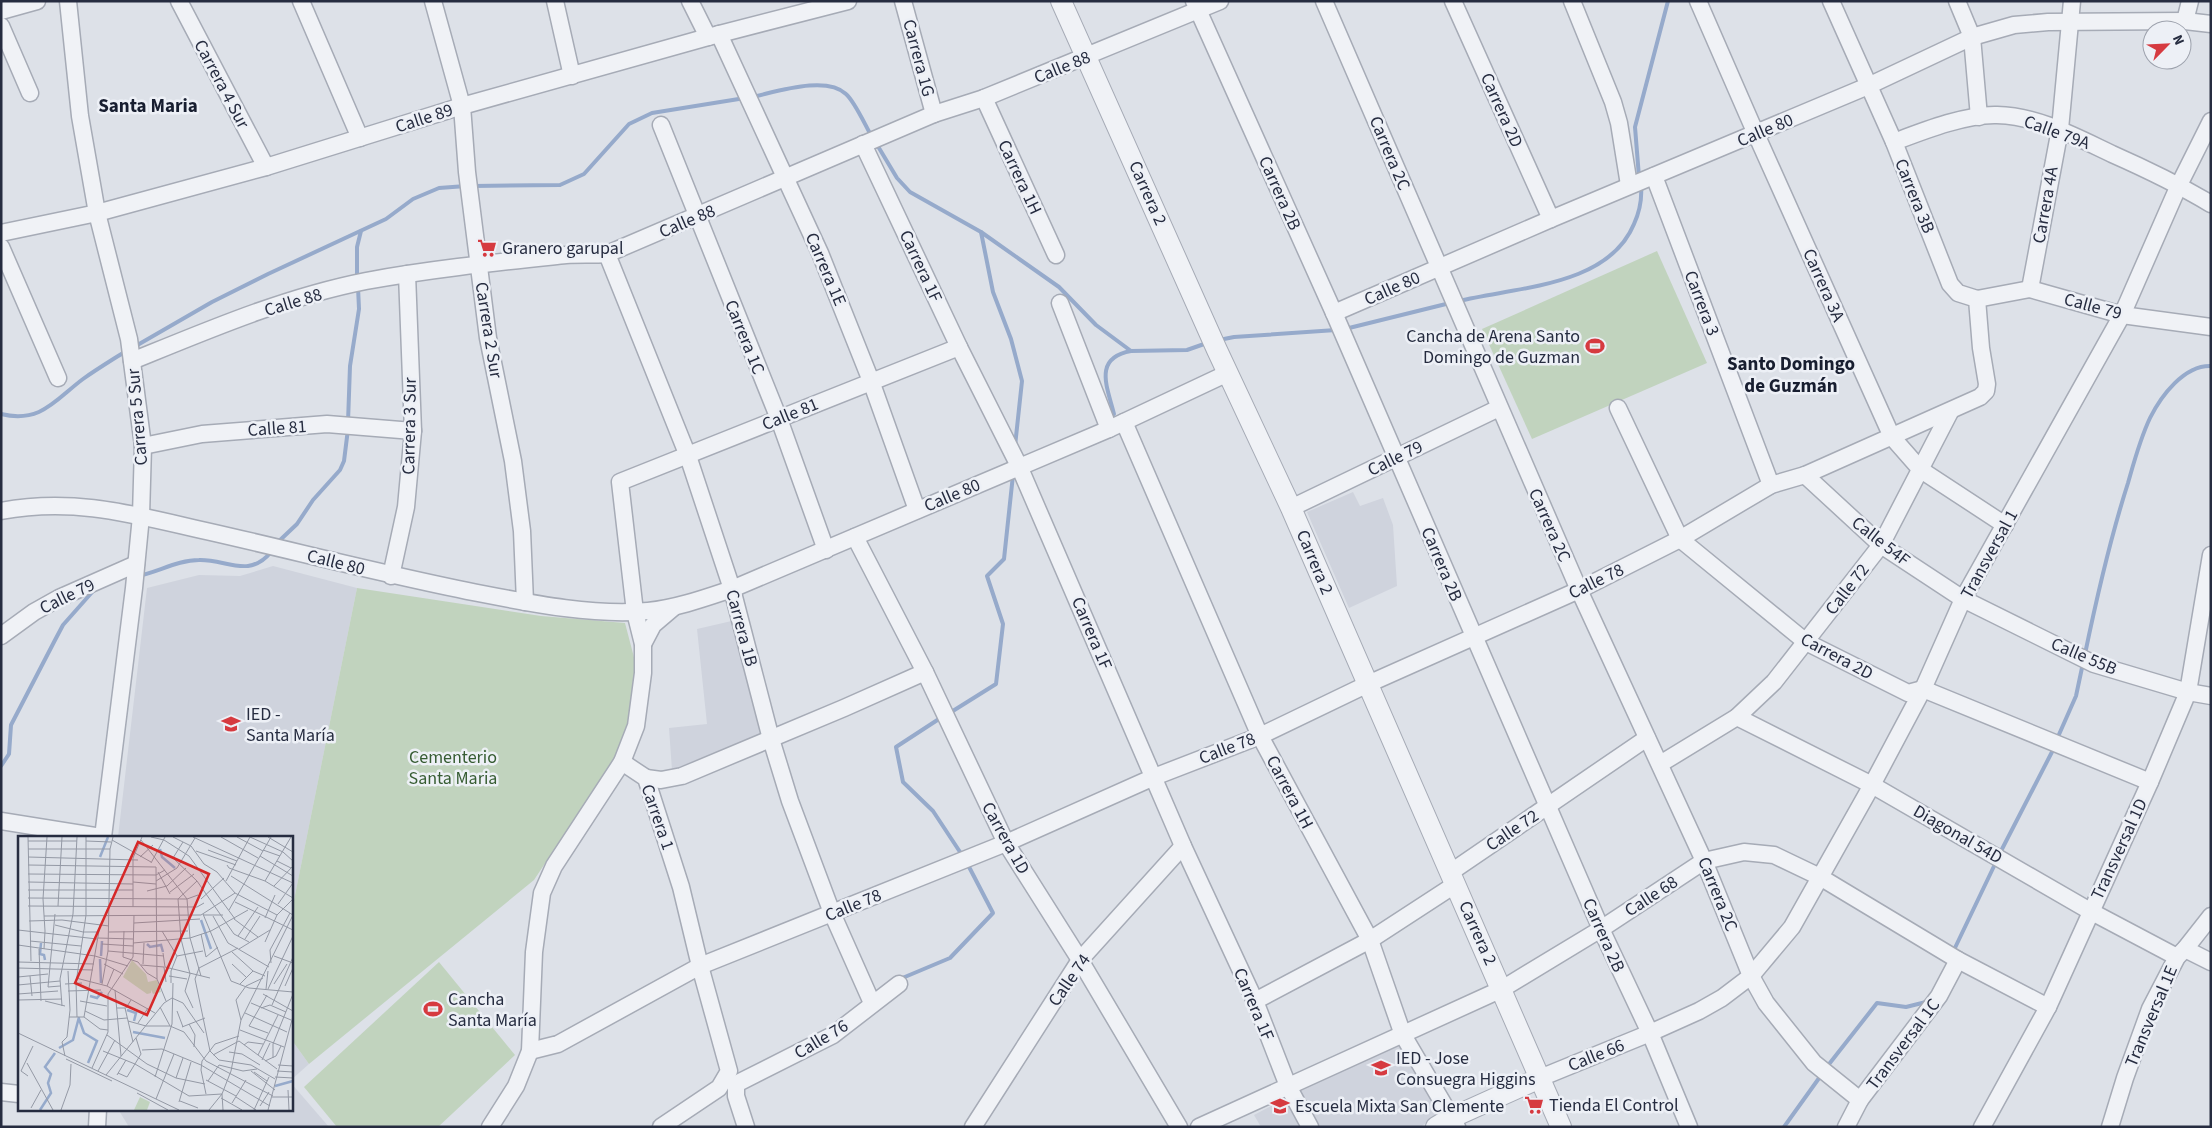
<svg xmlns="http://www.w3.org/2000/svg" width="2212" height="1128" viewBox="0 0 2212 1128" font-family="'Source Sans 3',sans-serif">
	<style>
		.built { fill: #cfd3dd }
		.green { fill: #c1d3be }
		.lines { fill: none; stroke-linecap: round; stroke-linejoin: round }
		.stream { stroke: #96aacb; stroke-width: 4 }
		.minor-casing { stroke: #a6abb6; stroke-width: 19 }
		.tertiary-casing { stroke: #a6abb6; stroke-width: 22 }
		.minor { stroke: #f0f2f6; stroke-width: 16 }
		.tertiary { stroke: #f0f2f6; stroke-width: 20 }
		.labels { text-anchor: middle; stroke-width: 5; stroke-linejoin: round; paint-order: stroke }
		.street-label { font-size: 18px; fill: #262c40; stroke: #edf0f6 }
		.poi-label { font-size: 18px; fill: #262c40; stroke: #edf0f6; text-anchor: start }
		.park-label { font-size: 18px; fill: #365c32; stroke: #edf0f6 }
		.neighbourhood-label { font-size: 19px; font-weight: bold; fill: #181e30; stroke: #edf0f6 }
		.inset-river { fill: none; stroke: #96aacb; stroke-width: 2.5 }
		.inset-road { fill: none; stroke: #9499a5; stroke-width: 1 }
		.view { fill: #d62828; fill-opacity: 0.15; stroke: #d62828; stroke-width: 2.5 }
		.inset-edge { fill: none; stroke: #262c40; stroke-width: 2.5 }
	</style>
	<rect width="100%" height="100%" fill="#dde1e8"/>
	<g class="built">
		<path d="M1353 492 1360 506 1383 498 1393 525 1397 586 1349 608 1307 512Z"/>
		<path d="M273 566 357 588 291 915V837H118L147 588 199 575 240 576Z"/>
		<path d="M736 620 765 732 672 770 669 728 707 724 697 629Z"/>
		<path d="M291 1039 309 1064 291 1080Z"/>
		<path d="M1399 1044 1440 1114 1420 1127H1318L1298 1091Z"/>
		<path d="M291 1083 329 1127H129L118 1109H291Z"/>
		<path d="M1286 1098 1301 1127H1261L1254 1115Z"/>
	</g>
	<g class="green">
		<path d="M1657 251 1707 363 1532 439 1482 329Z"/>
		<path d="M357 588 541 616 625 623 636 665 634 709 617 755 534 880 309 1064 291 1039V915Z"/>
		<path d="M439 962 515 1055 438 1127H337L304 1087Z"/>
	</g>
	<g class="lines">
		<g class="stream">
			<path d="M752 97C776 92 826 75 846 94 855 102 865 125 872 137"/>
			<path d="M876 143 897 178 910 192 981 232 1059 287 1096 325 1131 351 1187 350 1207 343"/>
			<path d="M1639 177 1635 127 1668 1"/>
			<path d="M473 186 560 185 584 174 629 124 652 113 745 98"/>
			<path d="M981 232 993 292 1011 339 1022 381 1015 446"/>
			<path d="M357 278V247L361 231"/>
			<path d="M1459 301C1515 287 1608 287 1634 224 1639 213 1642 198 1641 186"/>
			<path d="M1345 329 1450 303"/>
			<path d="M1219 340 1234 337 1336 330"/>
			<path d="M134 347 212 302 268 274 386 219 413 199 439 188 466 186"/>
			<path d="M1 414C41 424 56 399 83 379 97 369 112 360 126 351"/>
			<path d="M1114 414C1107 386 1093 358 1131 351"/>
			<path d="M348 422 350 366 359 309 358 287"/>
			<path d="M278 542 297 524 313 500 340 470 344 461 348 429"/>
			<path d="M138 576C158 572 178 560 199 560 226 559 249 579 271 552"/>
			<path d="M2085 654C2097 596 2110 539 2128 483 2134 462 2140 439 2150 418 2161 396 2184 365 2211 366"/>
			<path d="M948 714 996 684 1003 624 987 576 1004 559 1013 475"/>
			<path d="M942 717 896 747 903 782 933 811 962 855"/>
			<path d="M2057 739 2076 696 2083 663"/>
			<path d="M1 766 9 754 11 725 54 642 63 625 94 590"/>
			<path d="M2000 853 2054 748"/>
			<path d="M1953 952 1996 862"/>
			<path d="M900 979 950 958 993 913 967 863"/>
			<path d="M1826 1068 1877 1003 1906 1007 1926 1002"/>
			<path d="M1784 1127 1822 1074"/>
		</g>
		<g class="minor-casing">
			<g id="minor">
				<path d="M68 1 80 116 97 213 129 339 143 446 141 516 134 588 103 837"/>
				<path d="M179 1 266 167"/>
				<path d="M301 1 360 138"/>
				<path d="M433 1 462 106 467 172 488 338 513 461 522 531 525 602"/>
				<path d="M555 1 572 76"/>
				<path d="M690 1 708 37"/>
				<path d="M903 1 934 114"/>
				<path d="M1194 1 1334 313 1601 929 1650 1033 1689 1127"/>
				<path d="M1324 1 1579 590 1704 861 1751 976 1766 1003 1814 1063 1860 1100"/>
				<path d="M1453 1 1551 219"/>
				<path d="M1572 1 1613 102 1619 123 1629 185"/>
				<path d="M1698 1 1756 134 1892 437 1921 470 2005 525"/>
				<path d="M1957 1 1972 37 1979 117"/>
				<path d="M1 11 37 1"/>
				<path d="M2185 21 2190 1"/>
				<path d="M1 26 30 93"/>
				<path d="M719 34 820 253 871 381 917 510"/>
				<path d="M984 98 1056 255"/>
				<path d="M661 125 779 419 826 550"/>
				<path d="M1894 142C1923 131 1966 114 1997 115 2038 116 2076 137 2112 154 2146 169 2179 185 2211 204"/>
				<path d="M863 144 959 347 1019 466 1183 846 1255 1001 1288 1086 1310 1127"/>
				<path d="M1654 176 1771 485"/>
				<path d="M1 233 97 213 266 167 462 106 708 37 848 1"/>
				<path d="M1 247 58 378"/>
				<path d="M607 254 688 456 732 589 771 739 790 801 832 913 872 1003"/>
				<path d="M2030 289 2060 129 2072 1"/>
				<path d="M1977 299 2030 289 2122 315 2211 327"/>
				<path d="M1060 303 1109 429"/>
				<path d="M1334 313 1551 219 1868 86 1972 37 2014 25 2048 22 2185 21 2211 24"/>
				<path d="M132 361C208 330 285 297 366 281 430 269 500 262 566 255 579 254 593 255 607 254L934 114 984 98 1220 1"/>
				<path d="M1618 408 1680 539 1806 642 1908 693 1923 689 2150 782"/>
				<path d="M1124 422 1260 736 1370 940 1403 1035 1457 1127"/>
				<path d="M143 446 202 434 327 424 413 431"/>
				<path d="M1805 475 1881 545 1963 599 2094 664 2188 692 2211 696"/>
				<path d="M1291 508 1499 408"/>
				<path d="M1 511C75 497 135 515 206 531 299 552 390 576 483 594 534 604 596 616 648 611 677 608 705 598 732 589L1109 429 1228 373"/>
				<path d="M855 537 925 672 1006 843 1080 960 1179 1127"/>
				<path d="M391 576 406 507 413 431 407 274"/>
				<path d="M1 636 34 612 59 598 136 564"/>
				<path d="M643 644 653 625 673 608"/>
				<path d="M1737 717 1872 785 2090 911 2177 957"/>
				<path d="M622 762 646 778 681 887 700 966 729 1071 719 1088 661 1127"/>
				<path d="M1660 764 1737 717 1774 682 1881 545 1950 412"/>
				<path d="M646 778 661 780 682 776 844 708 925 672"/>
				<path d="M1 821 101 837"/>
				<path d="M1451 872 1647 738"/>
				<path d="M2185 949 2211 962"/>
				<path d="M1255 1001 1370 940 1456 884"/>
				<path d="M530 1051 558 1044 700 966 1006 843 1154 777 1260 736 1368 684 1579 590 1680 539 1771 485 1805 475 1980 397 1986 391 1987 384 1981 348 1977 299 1958 293 1950 284 1894 142 1831 1"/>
				<path d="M1540 1078 1650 1033 1699 1011 1722 998 1751 976 1792 927 1872 785 1923 689 1963 599 2122 315 2179 185 2211 121"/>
				<path d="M1 1092 19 1094"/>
				<path d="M97 1127 98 1109"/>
				<path d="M490 1127 516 1086 530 1051 534 952 542 893 554 866 622 762 636 726 643 673V644L635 612 620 482 959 347"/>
				<path d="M746 1127 736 1096V1084L833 1035 899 984"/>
				<path d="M973 1127 1080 960 1183 846"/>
				<path d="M1199 1127 1502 989 1601 929 1704 861 1744 852 1774 855 1820 877 1958 960 2048 1007"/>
				<path d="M1846 1127 1860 1100 1939 996 1958 960"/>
				<path d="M1982 1127 2048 1007 2150 782 2188 692 2211 555"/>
				<path d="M2110 1127 2125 1078 2150 1009 2177 957 2185 949 2211 916"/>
			</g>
		</g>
		<g class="tertiary-casing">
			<g id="tertiary">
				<path d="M1061 1 1217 350 1291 508 1561 1127"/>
				<path d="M1436 1127 1451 1118 1540 1078"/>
			</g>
		</g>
		<use href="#minor" class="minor"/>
		<use href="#tertiary" class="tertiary"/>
	</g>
	<defs>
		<g id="supermarket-bare" transform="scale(1.5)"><path d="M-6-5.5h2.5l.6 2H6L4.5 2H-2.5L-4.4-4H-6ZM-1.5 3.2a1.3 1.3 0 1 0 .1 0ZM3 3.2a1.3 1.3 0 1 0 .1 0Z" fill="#d63a40" stroke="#edf0f6" stroke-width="2.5" paint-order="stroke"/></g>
		<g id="stadium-bare" transform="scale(1.5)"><path d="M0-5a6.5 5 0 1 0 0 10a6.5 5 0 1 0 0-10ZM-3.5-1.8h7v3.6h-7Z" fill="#d63a40" stroke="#edf0f6" stroke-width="2.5" paint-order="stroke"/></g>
		<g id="school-bare" transform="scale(1.5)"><path d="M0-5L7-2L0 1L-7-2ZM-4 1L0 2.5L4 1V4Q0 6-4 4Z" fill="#d63a40" stroke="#edf0f6" stroke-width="2.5" paint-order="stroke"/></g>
	</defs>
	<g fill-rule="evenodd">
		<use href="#supermarket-bare" x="487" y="248"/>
		<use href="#stadium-bare" x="1595" y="346"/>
		<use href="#school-bare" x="231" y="724"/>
		<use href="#stadium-bare" x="433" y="1009"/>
		<use href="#school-bare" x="1381" y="1068"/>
		<use href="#supermarket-bare" x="1534" y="1105"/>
		<use href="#school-bare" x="1280" y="1106"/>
	</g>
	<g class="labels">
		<g class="street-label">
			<text transform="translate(919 58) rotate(75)" y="6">Carrera 1G</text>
			<text transform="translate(1062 67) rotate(-22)" y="6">Calle 88</text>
			<text transform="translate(222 84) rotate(62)" y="6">Carrera 4 Sur</text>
			<text transform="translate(1502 110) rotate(66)" y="6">Carrera 2D</text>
			<text transform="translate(424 118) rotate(-18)" y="6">Calle 89</text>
			<text transform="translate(1765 130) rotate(-23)" y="6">Calle 80</text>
			<text transform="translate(2057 132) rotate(20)" y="6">Calle 79A</text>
			<text transform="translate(1390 153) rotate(67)" y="6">Carrera 2C</text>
			<text transform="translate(1020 177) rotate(65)" y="6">Carrera 1H</text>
			<text transform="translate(1148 193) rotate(66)" y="6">Carrera 2</text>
			<text transform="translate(1280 193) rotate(66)" y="6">Carrera 2B</text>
			<text transform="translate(1915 196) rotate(68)" y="6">Carrera 3B</text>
			<text transform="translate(2045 205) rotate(-80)" y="6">Carrera 4A</text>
			<text transform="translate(687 221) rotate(-23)" y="6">Calle 88</text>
			<text transform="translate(921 266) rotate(65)" y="6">Carrera 1F</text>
			<text transform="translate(826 269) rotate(67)" y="6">Carrera 1E</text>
			<text transform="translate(1824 285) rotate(66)" y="6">Carrera 3A</text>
			<text transform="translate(1392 288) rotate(-24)" y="6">Calle 80</text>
			<text transform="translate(293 302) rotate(-17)" y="6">Calle 88</text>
			<text transform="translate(1702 303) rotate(69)" y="6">Carrera 3</text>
			<text transform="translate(2093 306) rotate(15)" y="6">Calle 79</text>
			<text transform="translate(489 330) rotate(81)" y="6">Carrera 2 Sur</text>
			<text transform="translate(745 337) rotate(68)" y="6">Carrera 1C</text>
			<text transform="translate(790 414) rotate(-22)" y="6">Calle 81</text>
			<text transform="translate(137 417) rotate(-95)" y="6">Carrera 5 Sur</text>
			<text transform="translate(409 426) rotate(-89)" y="6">Carrera 3 Sur</text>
			<text transform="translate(277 428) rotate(-4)" y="6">Calle 81</text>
			<text transform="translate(1395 458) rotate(-26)" y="6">Calle 79</text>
			<text transform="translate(952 495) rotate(-23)" y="6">Calle 80</text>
			<text transform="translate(1550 525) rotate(66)" y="6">Carrera 2C</text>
			<text transform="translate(1881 541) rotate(38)" y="6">Calle 54F</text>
			<text transform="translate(1989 554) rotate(-61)" y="6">Transversal 1</text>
			<text transform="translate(336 562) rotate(14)" y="6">Calle 80</text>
			<text transform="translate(1315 562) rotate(67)" y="6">Carrera 2</text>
			<text transform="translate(1442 564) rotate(67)" y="6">Carrera 2B</text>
			<text transform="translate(1596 581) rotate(-26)" y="6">Calle 78</text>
			<text transform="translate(1847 589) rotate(-52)" y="6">Calle 72</text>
			<text transform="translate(67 596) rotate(-26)" y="6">Calle 79</text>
			<text transform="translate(742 628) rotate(75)" y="6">Carrera 1B</text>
			<text transform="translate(1092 633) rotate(67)" y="6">Carrera 1F</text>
			<text transform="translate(1837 656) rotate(28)" y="6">Carrera 2D</text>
			<text transform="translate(2084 656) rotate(23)" y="6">Calle 55B</text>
			<text transform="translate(1227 748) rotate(-21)" y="6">Calle 78</text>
			<text transform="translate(1290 792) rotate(62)" y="6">Carrera 1H</text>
			<text transform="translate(658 817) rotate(71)" y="6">Carrera 1</text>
			<text transform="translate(1512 830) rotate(-34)" y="6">Calle 72</text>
			<text transform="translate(1958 834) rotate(30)" y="6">Diagonal 54D</text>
			<text transform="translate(1006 838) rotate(61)" y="6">Carrera 1D</text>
			<text transform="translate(2119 849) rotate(-65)" y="6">Transversal 1D</text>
			<text transform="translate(1718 894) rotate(68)" y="6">Carrera 2C</text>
			<text transform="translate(1651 896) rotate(-33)" y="6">Calle 68</text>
			<text transform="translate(853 905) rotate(-22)" y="6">Calle 78</text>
			<text transform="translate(1478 933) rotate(66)" y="6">Carrera 2</text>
			<text transform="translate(1604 935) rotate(66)" y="6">Carrera 2B</text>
			<text transform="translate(1069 980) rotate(-55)" y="6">Calle 74</text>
			<text transform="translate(1254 1004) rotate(67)" y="6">Carrera 1F</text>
			<text transform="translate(2151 1016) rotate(-67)" y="6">Transversal 1E</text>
			<text transform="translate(821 1039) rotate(-31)" y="6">Calle 76</text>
			<text transform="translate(1903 1044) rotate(-53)" y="6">Transversal 1C</text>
			<text transform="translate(1596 1055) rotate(-22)" y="6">Calle 66</text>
		</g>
		<g class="poi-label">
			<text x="502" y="254">Granero garupal</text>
			<text x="1580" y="342" text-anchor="end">Cancha de Arena Santo<tspan x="1580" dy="21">Domingo de Guzman</tspan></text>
			<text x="246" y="720">IED -<tspan x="246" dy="21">Santa María</tspan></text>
			<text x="448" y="1005">Cancha<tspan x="448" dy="21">Santa María</tspan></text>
			<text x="1396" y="1064">IED - Jose<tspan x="1396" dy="21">Consuegra Higgins</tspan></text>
			<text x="1549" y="1111">Tienda El Control</text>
			<text x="1295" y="1112">Escuela Mixta San Clemente</text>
		</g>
		<g class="park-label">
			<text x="453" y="763">Cementerio<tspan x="453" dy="21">Santa Maria</tspan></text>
		</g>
		<g class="neighbourhood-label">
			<text x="148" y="112">Santa Maria</text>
			<text x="1791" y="370">Santo Domingo<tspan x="1791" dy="22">de Guzmán</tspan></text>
		</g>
	</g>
	<g transform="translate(18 836)">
		<rect width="275" height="275" fill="#dde1e8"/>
		<path d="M114 124 128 138 130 146 139 144 143 156 135 158 133 154V157L129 158 105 141ZM122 261 132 266 129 274H116Z" fill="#c1d3be"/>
		<path class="inset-river" d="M142 13 144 21 157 32M82 21 90 1M183 84 193 113M23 107 22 118 26 119 27 124M129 108 132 111 143 109 145 116M83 120 84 105M82 123 83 147M72 160 79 162 84 156M109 174 118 177 116 185M61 183 66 197 79 205 70 227M115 196 147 202M41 212 55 204 61 181M257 250 275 245M22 274 33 257 30 247 33 238 27 231 37 217"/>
		<path class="inset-road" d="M10 1 13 125M133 1 146 4 171 20 217 83M155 1 173 10 186 28 199 36 217 57 259 79M175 1 275 47M203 1 240 22M219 1 245 15M232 1 265 16 275 25M250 1 275 16M94 4 133 26M123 4 169 63 172 102 183 140M10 5H59M68 5 93 6M165 6 155 22 179 45 216 98 231 106M10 13H92M190 14 219 25M245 14 262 20M178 15 218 29M242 20 275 40M10 21 120 24M122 21 135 9M259 25 273 32M133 27 147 1M10 29 138 31 139 143 148 165M209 29 211 32 247 45 275 62M140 36 152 58M10 38 138 39 147 34M138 45 159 32 177 2M208 45 232 1M247 45 273 1M10 46 115 48M115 46 138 48M256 50 275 30M10 54H115M129 55 149 50 168 32M152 56 176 38M10 62 169 63 180 59M183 63 206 42M217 66 275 94M260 68 275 47M10 70 179 71 186 67M40 70 44 1M115 71V22L124 1M211 74 253 1M37 78 30 151 42 150M185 78 213 145 231 152 275 156M185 79H205M26 80 183 79 217 57M195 80 210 107 251 131M247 82 257 59M216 83 240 101M11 85 44 84 91 90M116 87 182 83M37 89 65 96H80M0 94 79 103M27 95 25 63 29 1M106 95 105 121 120 126 129 137 139 143M144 95 159 120M91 96 170 95M183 98 188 121 200 111M220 100 240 71M80 102 115 103M227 103 242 80M12 105 63 110M247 106 259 79 275 63M115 107 172 102 193 95 230 74M84 108 115 110M0 109 77 120 110 130M21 113 23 165M26 113 27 95M221 113 252 94M90 115 146 120M214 116 235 135 247 140M145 117 147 131 192 142M159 120 185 115M256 120 275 127M0 126 76 128M253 127 252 114 272 77M86 128 105 138M125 128 126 107M214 128 228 141M123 129 146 131 148 146M0 132 75 134M181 132 177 143 192 215 201 224 233 229 257 243M181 132 220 112M12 140 14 160M151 140 169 143M0 141 30 138M58 142 89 150 137 177M153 147V135L159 120M47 148 64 147M84 148 90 115 92 13 95 1M222 148 235 135M256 148 269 128M0 149 42 145M89 150 96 133M267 150 275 132M248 153 250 135M250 153 275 100M97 154 103 220M50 155 83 154M0 158 40 155M245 158 275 175M249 159 231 190 250 197M154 162 165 167 186 197M0 164 44 163M27 165 47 170M62 165 89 170M233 167 273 184M254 169 275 121M44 170 42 143 55 78 59 1M142 171 152 190M99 172H108L113 164M107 172 115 206M175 172 167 155 172 138 163 103 160 63 179 45M243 172 252 169 268 176M67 175 86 184 109 182M159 175 165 191M227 177 269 196M51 181H66L82 193 90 194M59 181 58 147 68 79V1M66 181 82 89M223 184 218 164 228 150 245 142M110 185 128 190H152L166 196 188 225 255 260M120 187 130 172M171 188 177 199 176 211M164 191 187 182M222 194 266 211M0 197 161 274M89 199 129 228 158 242 187 248M226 209 230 206 245 208M124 214 144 213 183 229 252 270M85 215 117 228 171 260 204 258M211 216 224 218 242 229M195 219 221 205 259 233M240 219 260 179M47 220 44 206 49 201 52 174 50 135M255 222V208L275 158M48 223 94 245M244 224 252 207M247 225 258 220 263 210M9 227 35 274M260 229 275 230M74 232 90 196V158L115 121 116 79M80 235 97 204M233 235 257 254M259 235 275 236M236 236 249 245M100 237 109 241 123 218 118 202M88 239 146 167 154 162M99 239 108 224M10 240 3 235 15 210M137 241 154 188 155 147M257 241 275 242M158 242 165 222M188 244 218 260M190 245 201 229 225 235 239 233M270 254 271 274M119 257 150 274M188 258 183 234 184 225 197 208 221 200M218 261 238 274M254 261H275M203 262 224 274M138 263 156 218M162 265 180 272M161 266 173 226M214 267 228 244M242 270 251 256M13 272 23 254M43 274 52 249 53 228M191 274 204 258M205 274 204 258 213 235 223 184 275 79 213 40M236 274 251 241M250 274 275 180"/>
		<path class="view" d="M120 6 191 38 129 179 57 147Z"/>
		<rect width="275" height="275" class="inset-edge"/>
	</g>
	<rect width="2212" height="1128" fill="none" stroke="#262c40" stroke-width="5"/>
	<g transform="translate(2167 45) rotate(66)"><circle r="24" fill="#edf0f6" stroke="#9da2ad"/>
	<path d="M0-4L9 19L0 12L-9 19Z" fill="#d63a40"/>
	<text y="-8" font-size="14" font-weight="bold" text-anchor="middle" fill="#262c40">N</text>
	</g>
</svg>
